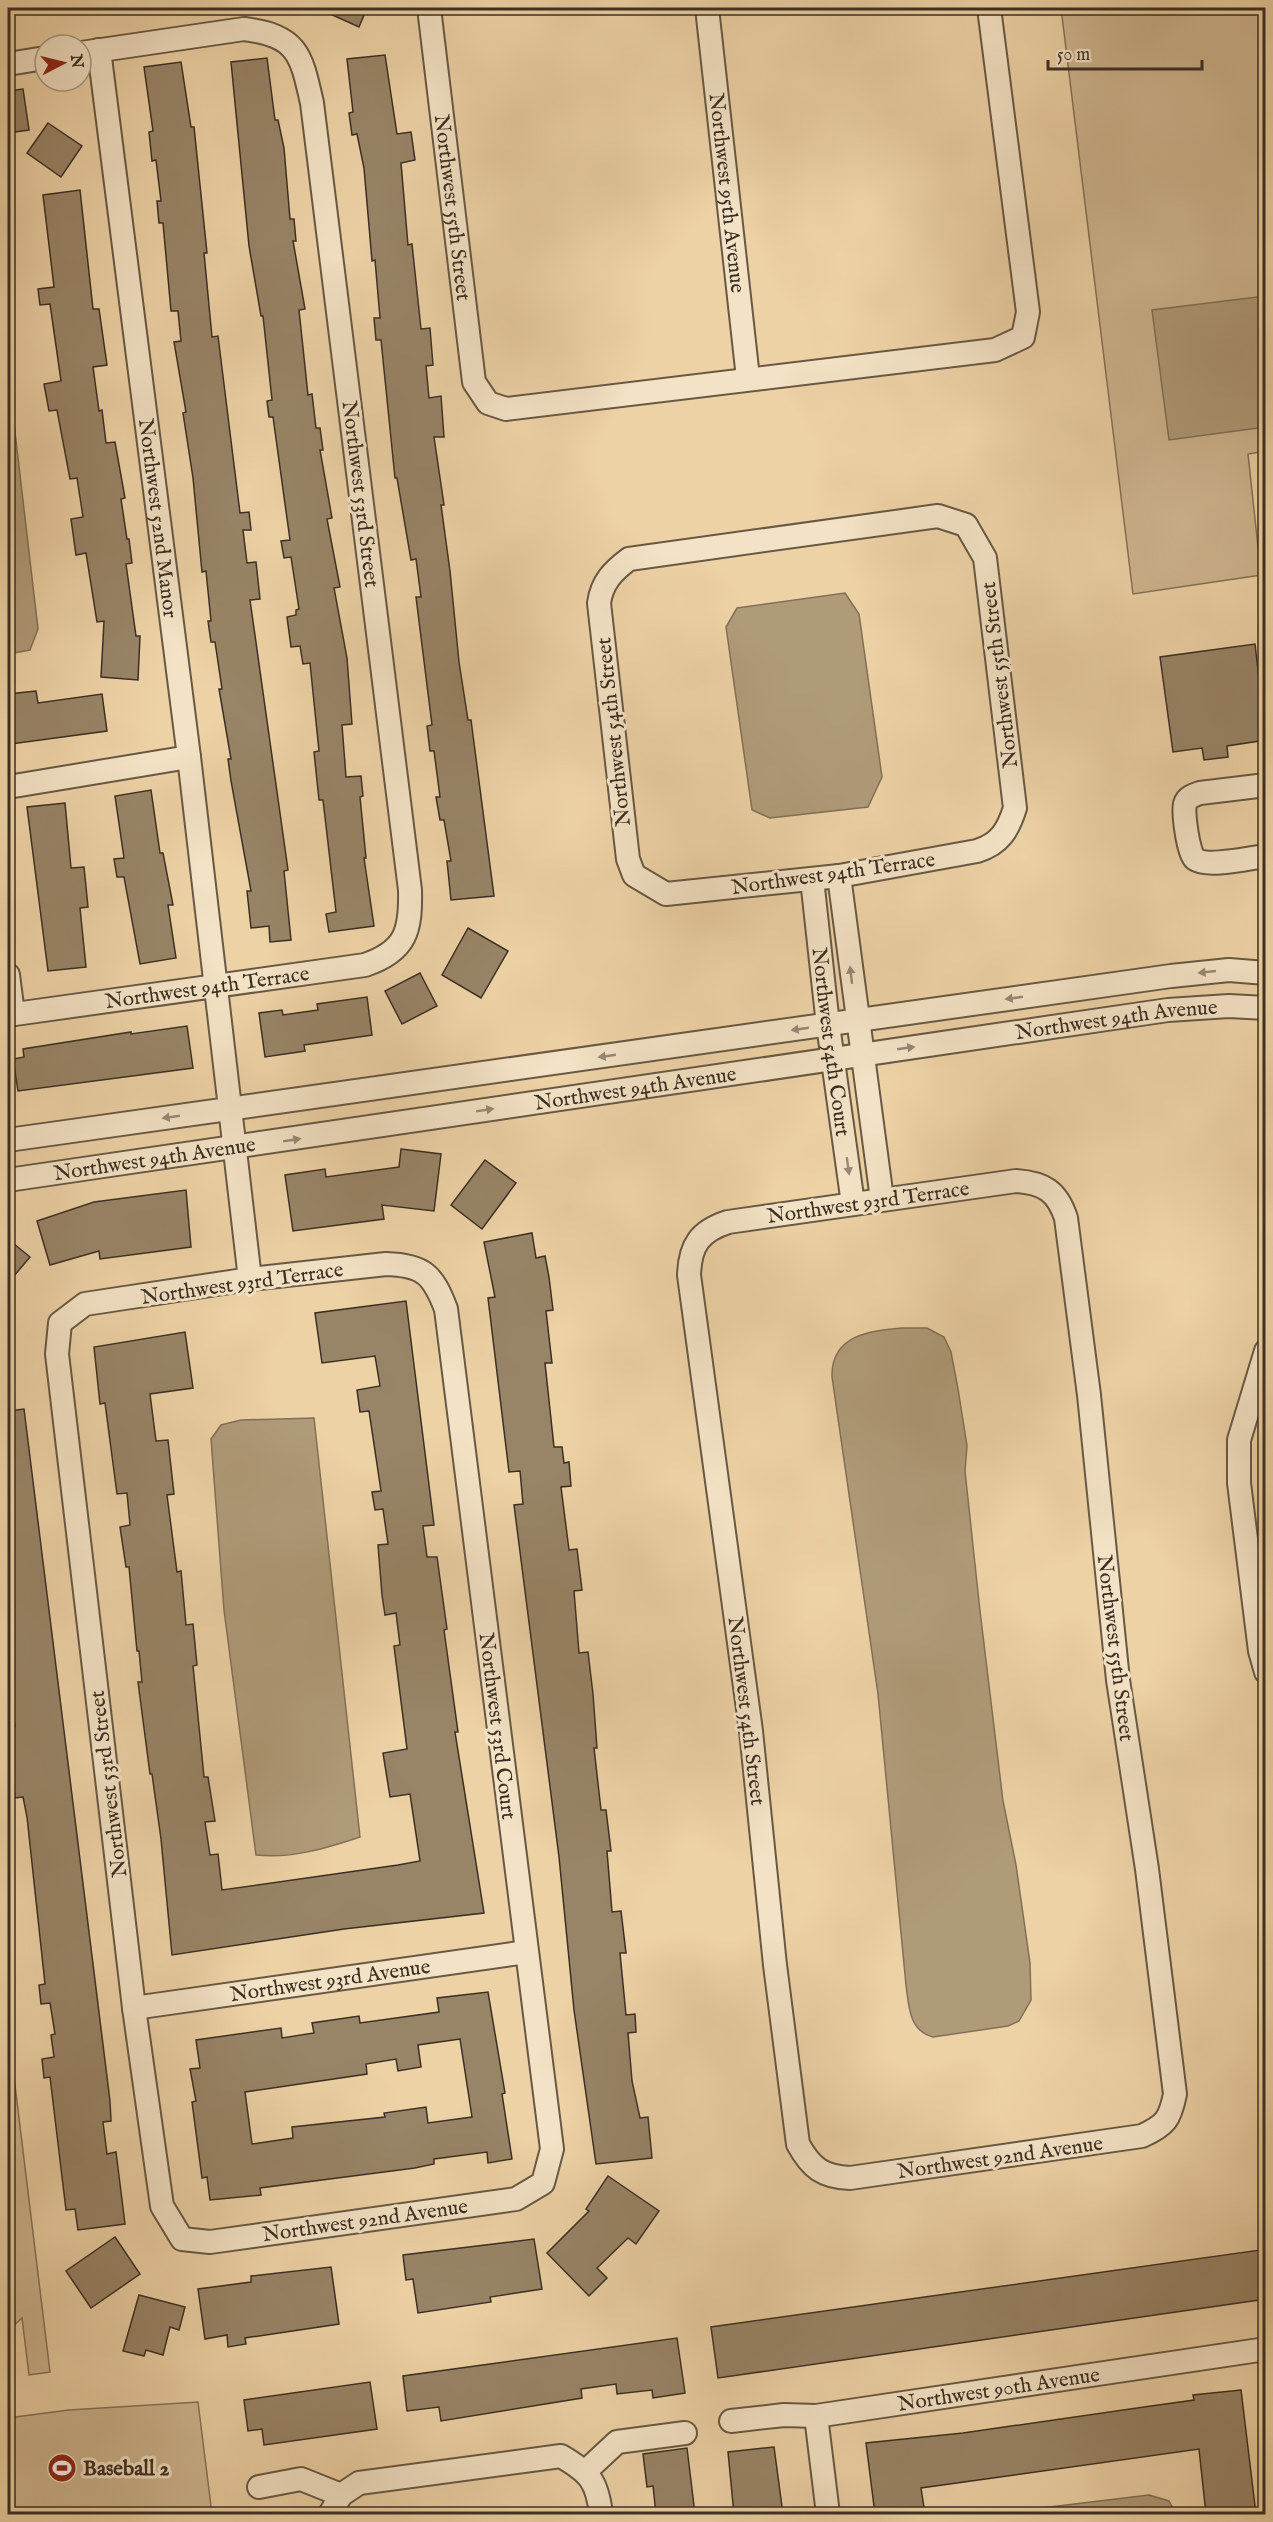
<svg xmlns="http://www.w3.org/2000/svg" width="1273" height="2522" viewBox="0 0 1273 2522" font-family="'IM FELL English',serif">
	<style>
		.green { fill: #cfb690; stroke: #85725a; stroke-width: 1.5 }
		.water { fill: #b09b79; stroke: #817057; stroke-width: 1.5 }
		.building { fill: #988467; stroke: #3b2f23; stroke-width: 1.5; fill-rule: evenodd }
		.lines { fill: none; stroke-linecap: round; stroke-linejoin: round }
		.minor-casing { stroke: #685844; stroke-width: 26 }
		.minor { stroke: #f3e2c5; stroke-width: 22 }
		.oneway { fill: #978874 }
		.labels { text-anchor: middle; stroke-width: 6; stroke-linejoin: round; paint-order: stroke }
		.street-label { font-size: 21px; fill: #3b2f23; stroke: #f3e2c5 }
		.poi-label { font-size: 21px; font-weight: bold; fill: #3b2f23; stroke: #f3e2c5; text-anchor: start }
	</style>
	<rect width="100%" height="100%" fill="#edd2a6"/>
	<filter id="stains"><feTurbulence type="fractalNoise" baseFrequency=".00333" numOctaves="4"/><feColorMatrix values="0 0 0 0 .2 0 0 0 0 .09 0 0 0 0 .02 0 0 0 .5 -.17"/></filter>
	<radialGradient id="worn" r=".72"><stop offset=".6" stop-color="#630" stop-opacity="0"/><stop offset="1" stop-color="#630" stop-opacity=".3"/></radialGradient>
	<g class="green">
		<path d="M1061 8H1265L1266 451 1248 454 1261 575 1133 594Z"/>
		<path d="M8 2028 50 2372 29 2375 22 2318 8 2331Z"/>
		<path d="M198 2402 212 2514H8V2418L69 2410Z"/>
	</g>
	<g class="water">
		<path d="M1265 296V427L1169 440 1152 310Z"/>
		<path d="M8 372 38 629 30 650 8 654Z"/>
		<path d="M845 593 859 614 882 777 868 807 770 818 752 810 726 627 737 608Z"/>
		<path d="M902 1328H927L944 1337 951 1352 958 1389 967 1446 965 1471 980 1611 1003 1801 1016 1865 1030 1963 1031 2000 1019 2021 1008 2026 933 2037C909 2031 909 2007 906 1985L878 1694 832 1377C831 1335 869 1331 902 1328Z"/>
		<path d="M314 1418 360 1837C327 1848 292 1859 256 1855L224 1610 211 1439 221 1425 241 1420Z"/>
		<path d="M1149 2495 1169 2501 1176 2514H991Z"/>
	</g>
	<g class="building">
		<path d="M317 8H367L359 27Z"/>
		<path d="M385 55 397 134 411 132 415 160 401 163 408 245 412 244 421 329 430 328 433 365 426 366 429 398 441 396 444 437H434L444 505H441L450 571 459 662 468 720H471L494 896 451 900 447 861H451L444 820H440L436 797H440L434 751H430L427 726 432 725 416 597H421L416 559 411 560 397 478H395L381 340H376L374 318H380L375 260 372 261 364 168 357 134 352 135 349 113 353 112 347 59Z"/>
		<path d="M267 58 275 120H278L284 148 290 219H294L296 241H293L305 309 299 310 308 395 312 394 316 428H320L323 450H320L332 518 327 519 340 587 334 588 347 658 352 724 342 725 346 777 361 776 363 796 360 797 366 858H364L374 926 329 932 326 914 336 912 323 800H319L314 752 319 751 310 663 303 664 300 646 291 647 287 617 296 615V610L299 609 291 557 284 558 281 541 290 540 273 417H269L267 401 272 400 263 316H261L249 246 231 62Z"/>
		<path d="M181 62 191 127H194L207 253H204L212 337 218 336 240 513 249 512 251 530H243L247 563 256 562 260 599 250 600 288 870 284 871 291 940 270 942 269 926 251 928 247 891H251L231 781 228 759H231L219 689H222L215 642H211L208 621H211L206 571 202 572 193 478 183 413 186 412 174 342 181 341 178 311H171L163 223H159L157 201H161L156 160 152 161 149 132 153 131 144 67Z"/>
		<path d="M23 89 29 130 8 133V91Z"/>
		<path d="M48 123 82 146 61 177 27 153Z"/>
		<path d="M80 190 93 309H99L107 365 93 367 99 411 102 410 106 443 115 442 125 498 121 499 127 539H129L132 563 126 564 136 636H140L138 680 101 677 104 621 97 622 86 553 76 555 71 519 83 517 77 478 70 479 57 410 49 411 44 384 61 381 50 304 40 305 38 289 54 287 43 195Z"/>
		<path d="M1255 644 1266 740 1227 746 1228 757 1204 760 1202 748 1173 752 1160 657Z"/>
		<path d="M36 691 38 703 102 694 107 731 11 744 8 731V694Z"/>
		<path d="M151 790 160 853H163L173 905H168L176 958 140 964 124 877H117L114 859 124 858 115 796Z"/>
		<path d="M65 803 71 868 84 867 88 907 80 908 86 967 48 971 27 807Z"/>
		<path d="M468 928 508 951 481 998 442 975Z"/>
		<path d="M420 973 437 1006 402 1024 385 991Z"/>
		<path d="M367 997 372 1035 304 1045 305 1051 265 1057 259 1013 282 1010 283 1015 318 1010 317 1004Z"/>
		<path d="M187 1026 193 1068 18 1091 13 1059 24 1057 23 1049 131 1032V1034Z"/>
		<path d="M401 1149 441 1154 434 1211 382 1205 384 1219 293 1231 285 1175 325 1169 326 1177 399 1167Z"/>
		<path d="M485 1160 516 1183 482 1229 451 1205Z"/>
		<path d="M186 1190 191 1247 100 1259 99 1251 50 1265 37 1221 94 1202Z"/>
		<path d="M532 1233 536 1258 545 1256 549 1277 553 1310 546 1311 552 1363H545L554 1447H562L564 1463 569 1462 571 1486 561 1487 569 1550 577 1549 582 1590 574 1591 579 1653 588 1652 593 1694 597 1748H594L601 1810H606L611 1851H607L612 1912 621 1911 626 1953H620L626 2015 635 2014 636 2032 628 2033 632 2081 640 2118 648 2117 652 2158 596 2164 574 2010 559 1857 514 1505 523 1504 520 1471 509 1472 488 1298 495 1297 484 1242Z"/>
		<path d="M8 1239 30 1257 8 1283Z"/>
		<path d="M406 1301 434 1525 423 1526 427 1557H437L447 1629 444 1630 458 1732H455L484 1913 344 1929 172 1955 161 1839 152 1774H150L138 1682H142L139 1651H137L129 1567H126L120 1527 130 1525 127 1493 117 1494 105 1403 100 1404 94 1347 185 1332 193 1388 150 1394 156 1441 168 1440 174 1494 167 1495 177 1572 181 1571 186 1625 193 1624 197 1665 193 1666 204 1777H208L215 1821 205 1822 210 1855 218 1854 222 1890 398 1865 420 1861 410 1794 390 1797 383 1753 407 1749 394 1646 400 1645 396 1613 385 1615 382 1595 378 1545 388 1544 383 1509 375 1510 372 1492 381 1491 369 1411 360 1412 357 1390 380 1386 375 1356 322 1363 315 1313Z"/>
		<path d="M24 1409 110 2101 111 2121 103 2122 107 2154 116 2152 125 2224 78 2230 75 2209 66 2210 50 2077 44 2078 42 2059 54 2057 51 2035 55 2034 50 2003 41 2004 39 1985 45 1984 27 1817 23 1797 15 1798 8 1733V1727L15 1726 8 1675V1411Z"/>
		<path d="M488 1992 505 2093 502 2094 512 2159 488 2163 487 2152 434 2159V2164L415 2168 260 2188 261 2195 210 2200 207 2177 202 2178 192 2102 196 2101 190 2069 200 2068 196 2040 281 2028 282 2038 314 2033 312 2023 359 2016 360 2023 439 2012 437 1998ZM460 2039 472 2117 428 2123 426 2107 384 2113 385 2117 292 2127 293 2138 252 2144 245 2092 367 2074 366 2064 396 2059 398 2071 421 2067 418 2045Z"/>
		<path d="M608 2176 659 2211 636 2244 628 2238 597 2268 607 2278 589 2296 547 2253 589 2211 586 2209Z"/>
		<path d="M115 2237 140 2274 91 2308 66 2271Z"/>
		<path d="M534 2239 542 2289 490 2297 491 2302 418 2313 413 2279 406 2280 403 2255Z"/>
		<path d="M1260 2250 1266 2299 718 2378 711 2327Z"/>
		<path d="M331 2267 339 2324 245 2338 246 2344 228 2347 227 2335 205 2339 198 2289 251 2282V2276Z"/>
		<path d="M139 2295 185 2307 179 2330 170 2327 163 2355 146 2350 144 2356 123 2351Z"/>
		<path d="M677 2338 685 2393 653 2398 652 2390 617 2394 616 2384 581 2389 582 2398 441 2421 439 2407 407 2411 403 2376Z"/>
		<path d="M370 2382 377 2429 264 2445 262 2429 248 2431 244 2400Z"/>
		<path d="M1241 2390 1256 2514H1206L1199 2449 921 2488 925 2514H875L866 2443 963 2433 1144 2407 1194 2400 1193 2395Z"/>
		<path d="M774 2447 783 2514H734L728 2452Z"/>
		<path d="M687 2448 695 2514H656L653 2486 647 2487 643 2454Z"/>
	</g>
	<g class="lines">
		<g class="minor-casing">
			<g id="minor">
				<path id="s1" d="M429 8 474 382 488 403 506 409 995 350 1023 337 1028 312 989 8"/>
				<path id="s2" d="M707 8 748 378"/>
				<path id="s3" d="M99 50 189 757 250 1279"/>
				<path d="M8 64 45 58"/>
				<path d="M938 516 966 525 985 558 1015 808C1008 830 1000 844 977 851L839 876 666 894 634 875 628 859 599 603C602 582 613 571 629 559Z"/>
				<path d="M1266 785 1200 793C1194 795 1187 797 1185 804 1183 813 1188 853 1195 859 1208 868 1249 858 1266 856"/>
				<path d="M8 787 189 757"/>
				<path d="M839 876 882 1199"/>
				<path id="s4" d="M812 879 828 1025 853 1204"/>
				<path d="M8 975 13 1014"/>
				<path id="s5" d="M8 1015 365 965C406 951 411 931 410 890L312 103C301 54 298 36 244 29L81 53"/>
				<path d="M8 1140 1171 976 1229 970 1266 973"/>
				<path id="s6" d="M8 1180 1168 1010 1229 1006 1266 1008"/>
				<path d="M1016 1181C1044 1183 1057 1191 1066 1218L1089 1395 1118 1680 1147 1869 1175 2094C1170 2119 1166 2125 1142 2136L850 2178C823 2177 811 2168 798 2144L775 1965 751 1731 689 1275C690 1245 700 1231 728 1222Z"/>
				<path d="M386 1264C424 1265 433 1275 446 1309L552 2149 543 2183 516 2199 210 2242 182 2239 162 2206 134 2008 57 1354 60 1323 85 1304 250 1279Z"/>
				<path d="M1266 1351 1239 1440V1483L1260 1651 1266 1672"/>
				<path id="s7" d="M134 2008 526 1952"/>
				<path d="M816 2416 828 2514"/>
				<path id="s8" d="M731 2421 784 2415 816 2416 1266 2349"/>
				<path d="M586 2471 617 2442 685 2433"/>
				<path d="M259 2487 301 2479 341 2495"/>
				<path d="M330 2514 341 2495 359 2483 561 2456C590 2473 597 2481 601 2514"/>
			</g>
		</g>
		<use href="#minor" class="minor"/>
	</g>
	<defs><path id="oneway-solid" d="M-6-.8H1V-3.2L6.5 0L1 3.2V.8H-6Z" transform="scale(1.5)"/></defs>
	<g class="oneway">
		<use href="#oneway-solid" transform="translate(1207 972) rotate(174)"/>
		<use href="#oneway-solid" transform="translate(851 975) rotate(-97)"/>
		<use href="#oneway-solid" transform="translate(1014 998) rotate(172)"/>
		<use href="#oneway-solid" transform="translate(800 1029) rotate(172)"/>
		<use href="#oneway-solid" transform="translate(906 1048) rotate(-8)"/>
		<use href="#oneway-solid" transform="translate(607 1056) rotate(172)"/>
		<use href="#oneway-solid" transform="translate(485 1110) rotate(-9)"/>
		<use href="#oneway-solid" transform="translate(171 1117) rotate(172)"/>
		<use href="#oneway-solid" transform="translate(292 1140) rotate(-9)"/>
		<use href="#oneway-solid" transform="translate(848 1166) rotate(82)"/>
	</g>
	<defs>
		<g id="stadium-disc" transform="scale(1.5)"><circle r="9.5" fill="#8f2418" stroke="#f3e2c5"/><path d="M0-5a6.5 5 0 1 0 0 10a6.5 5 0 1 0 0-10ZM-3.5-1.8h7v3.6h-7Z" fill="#fff"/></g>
	</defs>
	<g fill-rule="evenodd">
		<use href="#stadium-disc" x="62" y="2468"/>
	</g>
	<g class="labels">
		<g class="street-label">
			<text dy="7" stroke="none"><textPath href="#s2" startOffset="186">Northwest 95th Avenue</textPath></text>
			<text dy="7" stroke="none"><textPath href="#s1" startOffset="201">Northwest 55th Street</textPath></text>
			<text transform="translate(361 494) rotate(83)" y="7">Northwest 53rd Street</text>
			<text dy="7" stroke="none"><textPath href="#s3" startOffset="472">Northwest 52nd Manor</textPath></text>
			<text transform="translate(999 675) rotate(-97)" y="7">Northwest 55th Street</text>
			<text transform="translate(613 732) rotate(-96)" y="7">Northwest 54th Street</text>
			<text transform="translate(833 873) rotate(-8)" y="7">Northwest 94th Terrace</text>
			<text dy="7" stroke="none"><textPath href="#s5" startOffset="201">Northwest 94th Terrace</textPath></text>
			<text dy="7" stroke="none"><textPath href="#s6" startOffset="1120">Northwest 94th Avenue</textPath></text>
			<text dy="7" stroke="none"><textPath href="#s4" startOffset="164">Northwest 54th Court</textPath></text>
			<text dy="7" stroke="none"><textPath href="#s6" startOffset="634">Northwest 94th Avenue</textPath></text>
			<text dy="7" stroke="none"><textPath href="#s6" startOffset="148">Northwest 94th Avenue</textPath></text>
			<text transform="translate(868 1202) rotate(-8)" y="7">Northwest 93rd Terrace</text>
			<text transform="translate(242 1283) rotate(-8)" y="7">Northwest 93rd Terrace</text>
			<text transform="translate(1116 1648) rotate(83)" y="7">Northwest 55th Street</text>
			<text transform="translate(747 1711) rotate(83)" y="7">Northwest 54th Street</text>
			<text transform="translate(498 1726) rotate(83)" y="7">Northwest 53rd Court</text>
			<text transform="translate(108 1784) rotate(-97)" y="7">Northwest 53rd Street</text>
			<text dy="7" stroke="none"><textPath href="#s7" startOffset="198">Northwest 93rd Avenue</textPath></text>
			<text transform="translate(1000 2157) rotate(-8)" y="7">Northwest 92nd Avenue</text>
			<text transform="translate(365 2220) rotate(-8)" y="7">Northwest 92nd Avenue</text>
			<text dy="7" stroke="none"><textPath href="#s8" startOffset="270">Northwest 90th Avenue</textPath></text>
		</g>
		<g class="poi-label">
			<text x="83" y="2475">Baseball 2</text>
		</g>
	</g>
	<rect width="1273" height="2522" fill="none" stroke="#edd2a6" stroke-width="30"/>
	<rect x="9" y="9" width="1255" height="2504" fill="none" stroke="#3b2f23" stroke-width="3"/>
	<rect x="15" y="15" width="1243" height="2492" fill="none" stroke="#3b2f23" stroke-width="1.5"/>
	<g transform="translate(63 63) rotate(83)"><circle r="28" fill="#f3e2c5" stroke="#a99a84" stroke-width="1.5"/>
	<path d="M0-4.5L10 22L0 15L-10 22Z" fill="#8f2418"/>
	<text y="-9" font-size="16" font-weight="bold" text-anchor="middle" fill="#3b2f23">N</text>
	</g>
	<path d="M1048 60v9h154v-9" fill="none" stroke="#3b2f23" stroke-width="3"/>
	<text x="1057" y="60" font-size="18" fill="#3b2f23" stroke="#f3e2c5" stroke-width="4.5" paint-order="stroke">50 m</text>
	<rect width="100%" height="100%" filter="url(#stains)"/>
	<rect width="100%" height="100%" fill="url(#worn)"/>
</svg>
